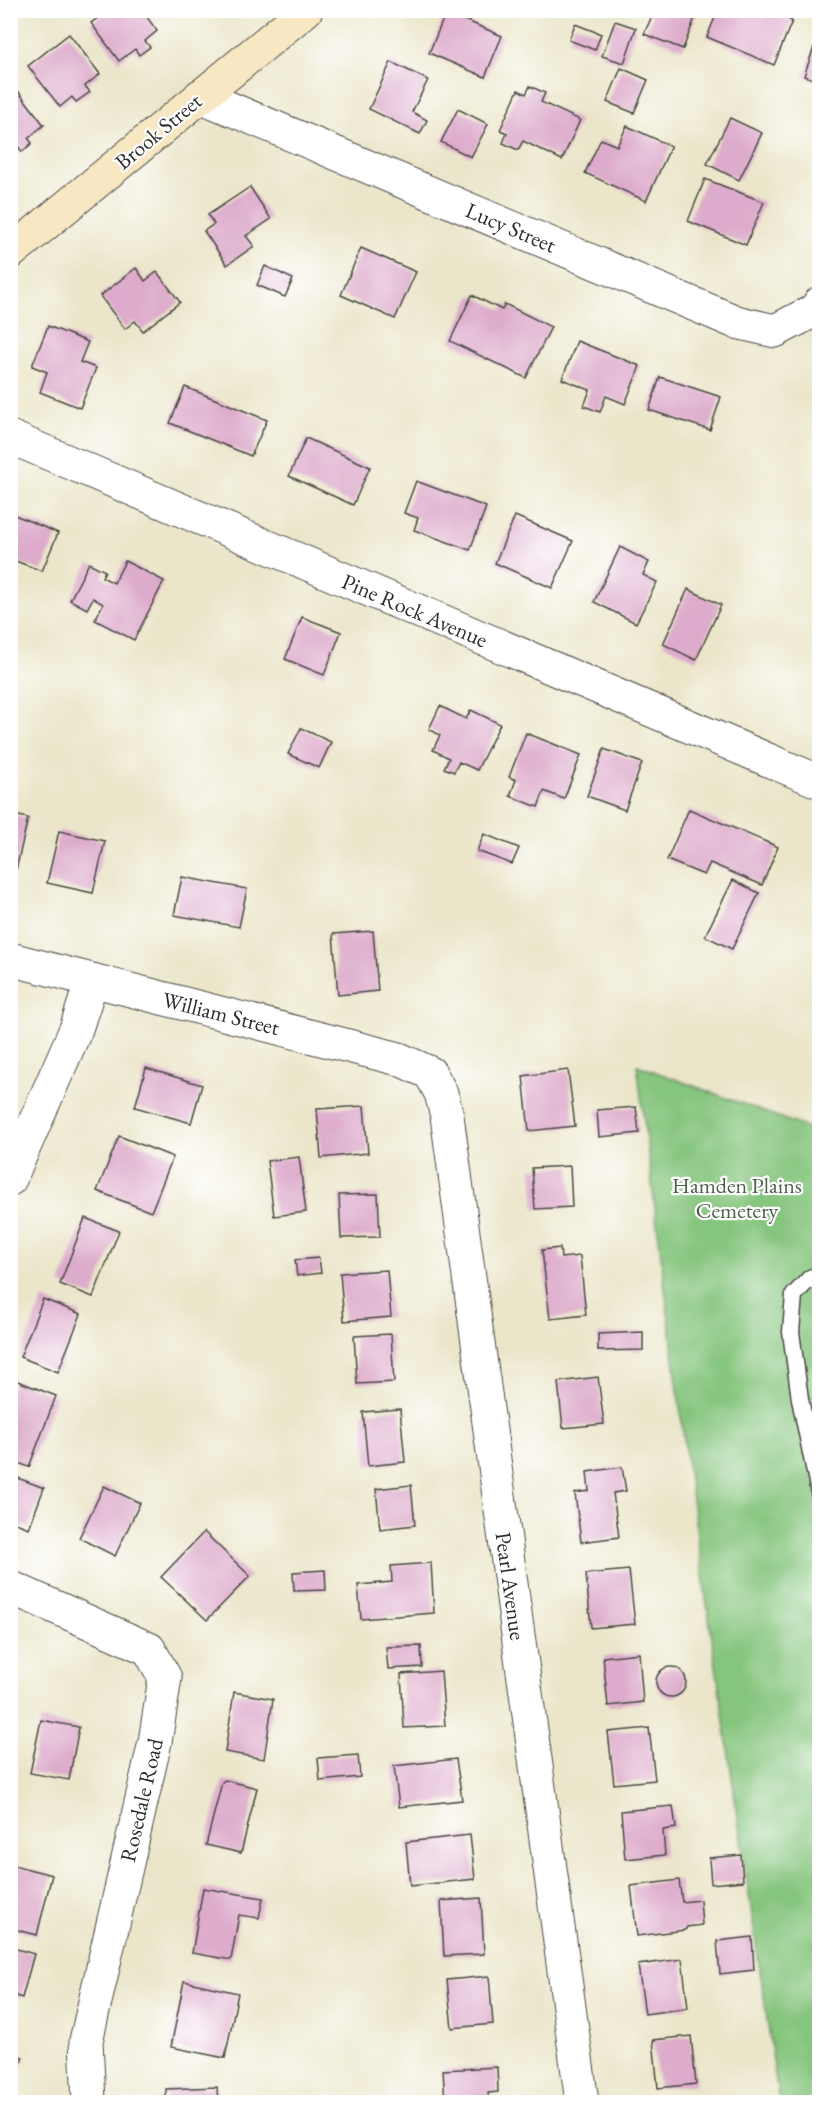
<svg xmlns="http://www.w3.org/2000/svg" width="830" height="2113" viewBox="0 0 830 2113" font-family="'EB Garamond',serif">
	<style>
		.green { fill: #85c57d; stroke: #587854; stroke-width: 1.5 }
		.building { fill: #ddabcb }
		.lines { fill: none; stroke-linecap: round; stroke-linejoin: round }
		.service-casing { stroke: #484743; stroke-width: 19 }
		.minor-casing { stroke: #484743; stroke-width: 35 }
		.tertiary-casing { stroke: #484743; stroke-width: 35 }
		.secondary-casing { stroke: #484743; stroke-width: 35 }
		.service { stroke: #fff; stroke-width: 16 }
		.minor { stroke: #fff; stroke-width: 33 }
		.tertiary { stroke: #fff; stroke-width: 33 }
		.secondary { stroke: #f7e8c3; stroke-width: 33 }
		.labels { text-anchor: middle; stroke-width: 4.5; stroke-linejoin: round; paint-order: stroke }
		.street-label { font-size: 22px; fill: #2b2b2b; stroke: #fff }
		.park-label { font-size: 22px; fill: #4a6148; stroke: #fff }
	</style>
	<rect width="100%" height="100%" fill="#fff"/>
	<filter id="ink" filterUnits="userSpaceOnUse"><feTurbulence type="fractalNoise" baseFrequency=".0167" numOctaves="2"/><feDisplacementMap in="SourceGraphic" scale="12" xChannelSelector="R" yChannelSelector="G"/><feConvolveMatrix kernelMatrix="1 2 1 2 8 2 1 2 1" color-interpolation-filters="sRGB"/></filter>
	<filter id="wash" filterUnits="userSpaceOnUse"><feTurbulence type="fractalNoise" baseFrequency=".008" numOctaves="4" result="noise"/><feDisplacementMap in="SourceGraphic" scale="24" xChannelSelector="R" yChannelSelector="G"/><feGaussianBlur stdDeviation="1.35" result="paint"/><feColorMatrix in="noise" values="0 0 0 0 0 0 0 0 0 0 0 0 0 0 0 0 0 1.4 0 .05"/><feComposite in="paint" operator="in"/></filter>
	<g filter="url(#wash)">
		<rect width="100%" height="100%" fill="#ebe6ca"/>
		<path class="green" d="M637 1065 819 1132V2102H779L689 1479Z"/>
		<g id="blocks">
			<g class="building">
				<path d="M109 10H142L157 31 145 41 150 47 139 55 135 49 119 61 91 23Z"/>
				<path d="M639 10H698L683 49 644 34 652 16Z"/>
				<path d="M718 10H769L792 21 774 65 707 37Z"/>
				<path d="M446 12 502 36 485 77 429 53Z"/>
				<path d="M615 21 636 28 624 63 602 56Z"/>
				<path d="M575 24 601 34 595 50 569 40Z"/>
				<path d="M820 30V81L804 76Z"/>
				<path d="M69 34 100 74 85 86 90 92 76 102 72 97 60 107 28 66Z"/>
				<path d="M391 62 428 80 412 112 427 120 420 134 369 109Z"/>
				<path d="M621 68 648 80 634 113 607 102Z"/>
				<path d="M530 86 545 93 541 102 580 120 562 160 523 141 518 150 503 143 507 133 500 130 518 90 526 94Z"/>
				<path d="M18 91 44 125 28 138 32 143 22 152 18 146 10 152V97Z"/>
				<path d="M458 109 488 124 471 157 441 142Z"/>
				<path d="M730 118 762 133 739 180 707 164Z"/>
				<path d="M627 126 671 146 646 201 585 173 601 139 617 146Z"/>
				<path d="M705 179 764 202 746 245 688 221Z"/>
				<path d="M250 187 271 219 246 236 254 246 227 265 204 231 214 224 208 215Z"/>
				<path d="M361 248 416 272 395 319 341 295Z"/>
				<path d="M265 266 293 279 285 297 257 285Z"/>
				<path d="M136 268 145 281 157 272 180 302 143 331 135 321 125 329 100 296Z"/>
				<path d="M472 295 502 310 505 304 551 327 526 378 450 341Z"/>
				<path d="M48 326 88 342 80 362 96 368 80 408 40 392 47 372 32 366Z"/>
				<path d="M577 341 640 366 625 404 606 396 600 412 584 406 590 390 562 379Z"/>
				<path d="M660 377 721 397 710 430 649 410Z"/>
				<path d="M185 387 267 420 251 456 170 423Z"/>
				<path d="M306 438 370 467 353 505 289 476Z"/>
				<path d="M416 481 486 507 470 550 414 530 418 518 404 513Z"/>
				<path d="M10 513 58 533 42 571 10 559Z"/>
				<path d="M515 516 573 541 552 588 495 563Z"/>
				<path d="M620 547 649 562 643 575 657 582 636 623 594 602Z"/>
				<path d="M125 561 164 581 134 640 95 620 103 604 93 598 87 609 70 600 89 563 105 571 102 577 114 583Z"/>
				<path d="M688 589 721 605 696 660 663 644Z"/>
				<path d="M302 617 341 632 324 675 285 659Z"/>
				<path d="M440 706 466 719 471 710 500 724 477 770 459 762 454 772 444 768 449 758 433 750 440 735 429 729Z"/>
				<path d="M301 728 331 742 319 768 288 754Z"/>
				<path d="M526 733 581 755 564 799 544 791 538 807 510 796 516 780 509 777Z"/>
				<path d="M604 749 642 763 625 810 587 796Z"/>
				<path d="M689 809 778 847 762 885 710 863 704 875 667 860Z"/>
				<path d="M10 814 28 818 16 870 10 869Z"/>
				<path d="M59 831 105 841 93 893 47 883Z"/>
				<path d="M484 834 519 848 512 864 477 851Z"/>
				<path d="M182 877 247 889 239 927 174 915Z"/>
				<path d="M733 880 759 893 732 949 705 936Z"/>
				<path d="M373 931 378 991 338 995 333 934Z"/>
				<path d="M146 1068 202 1085 191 1123 135 1107Z"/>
				<path d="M568 1070 575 1126 529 1131 523 1076Z"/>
				<path d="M364 1106 368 1153 321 1158 317 1109Z"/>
				<path d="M636 1107 639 1133 599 1137 597 1110Z"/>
				<path d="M119 1136 173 1157 151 1212 97 1191Z"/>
				<path d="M299 1157 306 1212 274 1216 267 1161Z"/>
				<path d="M570 1166 572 1207 535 1209 532 1168Z"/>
				<path d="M378 1194 380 1237 341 1238 339 1195Z"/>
				<path d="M85 1218 119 1231 93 1297 60 1284Z"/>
				<path d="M560 1248 561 1258 580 1256 586 1315 550 1319 542 1250Z"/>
				<path d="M319 1258 321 1273 297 1276 295 1260Z"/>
				<path d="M387 1270 391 1317 344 1321 340 1273Z"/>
				<path d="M43 1299 81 1314 58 1372 20 1357Z"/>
				<path d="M643 1332V1350L598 1351V1334Z"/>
				<path d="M391 1334 394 1382 357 1384 354 1336Z"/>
				<path d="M598 1377 604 1424 563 1428 558 1382Z"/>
				<path d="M15 1380 56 1396 29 1467 10 1460V1391Z"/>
				<path d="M400 1409 405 1462 368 1466 363 1412Z"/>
				<path d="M622 1467 626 1491 613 1493 619 1537 581 1542 575 1493 589 1491 587 1472Z"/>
				<path d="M10 1475 44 1488 29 1528 10 1521Z"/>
				<path d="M411 1485 415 1525 380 1529 376 1489Z"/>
				<path d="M104 1486 140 1503 115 1556 79 1538Z"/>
				<path d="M204 1532 250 1576 207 1620 161 1577Z"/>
				<path d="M431 1563 434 1613 361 1619 358 1585 392 1582 391 1566Z"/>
				<path d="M325 1570 326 1590 294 1591 293 1572Z"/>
				<path d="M629 1570 635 1624 591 1628 586 1574Z"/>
				<path d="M421 1646 422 1667 388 1669 386 1647Z"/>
				<path d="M639 1653 643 1702 608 1706 603 1657Z"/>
				<circle cx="671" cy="1682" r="15"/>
				<path d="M441 1671 445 1726 404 1728 401 1674Z"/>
				<path d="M234 1692 273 1699 264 1759 225 1752Z"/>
				<path d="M41 1720 79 1727 69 1780 30 1773Z"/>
				<path d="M649 1728 655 1780 614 1784 608 1732Z"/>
				<path d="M358 1755 360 1777 320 1781 318 1758Z"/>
				<path d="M456 1759 462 1800 399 1807 394 1766Z"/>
				<path d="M225 1780 257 1788 241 1853 206 1845 222 1782Z"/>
				<path d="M673 1806 676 1828 663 1830 665 1855 625 1859 621 1811Z"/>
				<path d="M470 1835 475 1879 410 1886 406 1842Z"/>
				<path d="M741 1855 743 1881 711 1884 709 1858Z"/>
				<path d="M13 1865 52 1875 37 1935 10 1928V1877Z"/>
				<path d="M679 1880 682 1902 700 1900 702 1925 687 1927 685 1930 637 1936 631 1886Z"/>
				<path d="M203 1888 263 1898 259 1918 239 1915 231 1960 192 1953Z"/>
				<path d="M481 1898 484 1954 444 1956 441 1901Z"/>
				<path d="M752 1937 754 1970 720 1974 717 1941Z"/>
				<path d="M10 1947 34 1954 22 1998 10 1994Z"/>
				<path d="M682 1959 688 2008 645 2014 638 1965Z"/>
				<path d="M489 1976 493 2024 452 2028 447 1980Z"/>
				<path d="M184 1981 238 1993 225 2058 171 2047Z"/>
				<path d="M691 2036 696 2084 658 2088 653 2040Z"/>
				<path d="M10 2053 23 2057 11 2094H10Z"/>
				<path d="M497 2067 498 2092 488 2093 489 2102H445L443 2070Z"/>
				<path d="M217 2087 218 2102H166V2089Z"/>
			</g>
		</g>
	</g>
	<g filter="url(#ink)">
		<use href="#blocks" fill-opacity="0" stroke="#484743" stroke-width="1.5"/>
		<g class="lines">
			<g class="service-casing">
				<path id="service" d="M820 1274 810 1278 794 1295 791 1332 800 1399 820 1497"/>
			</g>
			<g class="minor-casing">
				<g id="minor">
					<path d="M200 96 736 322 775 331 815 310 820 303"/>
					<path d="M10 959 399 1059 430 1073 441 1093 447 1116 582 2102"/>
					<path d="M10 1179 76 1029 92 980"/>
					<path d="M10 1587 149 1649 165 1678 155 1742 86 2041 89 2102"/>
				</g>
			</g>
			<g class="tertiary-casing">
				<path id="tertiary" d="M10 437 820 782"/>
			</g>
			<g class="secondary-casing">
				<path id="secondary" d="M10 253 306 10"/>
			</g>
			<use href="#service" class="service"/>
			<use href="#minor" class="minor"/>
			<use href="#tertiary" class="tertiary"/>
			<use href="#secondary" class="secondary"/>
		</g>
	</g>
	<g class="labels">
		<g class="street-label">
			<text transform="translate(158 131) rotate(-40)" y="8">Brook Street</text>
			<text transform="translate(511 227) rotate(23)" y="8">Lucy Street</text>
			<text transform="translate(415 610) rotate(23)" y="8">Pine Rock Avenue</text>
			<text transform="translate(221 1013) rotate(14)" y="8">William Street</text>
			<text transform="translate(511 1586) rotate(82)" y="8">Pearl Avenue</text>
			<text transform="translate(141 1800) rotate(-77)" y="8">Rosedale Road</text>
		</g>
		<g class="park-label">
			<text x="737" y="1193">Hamden Plains<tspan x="737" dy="25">Cemetery</tspan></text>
		</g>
	</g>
	<rect width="830" height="2113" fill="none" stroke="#fff" stroke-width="36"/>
</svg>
